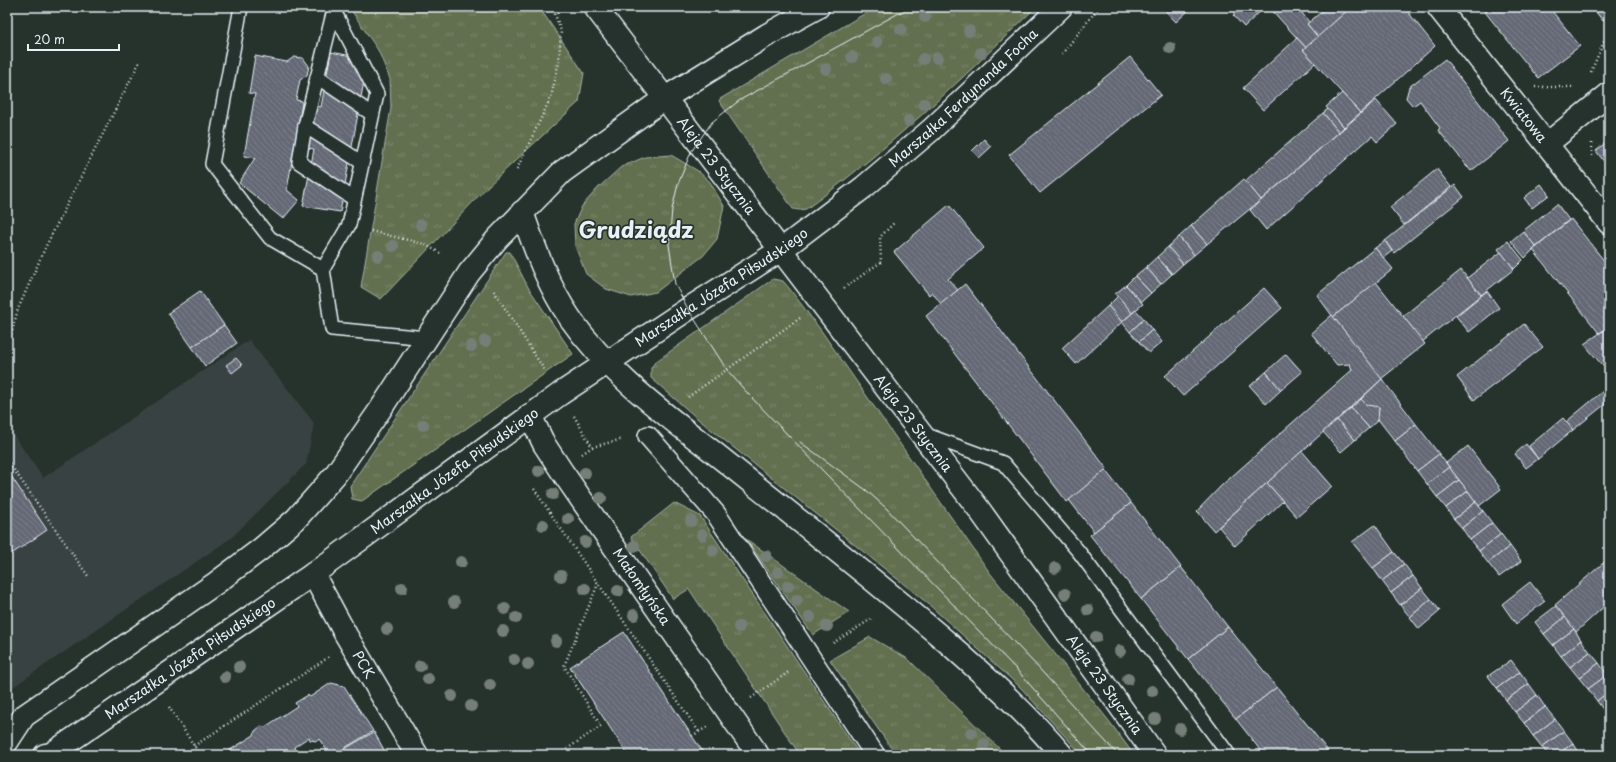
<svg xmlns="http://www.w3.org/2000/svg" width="1616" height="762" viewBox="0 0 1616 762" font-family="'Playpen Sans',sans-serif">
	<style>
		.built { fill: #394343 }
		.grass { fill: url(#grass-tufts); stroke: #a6b0a4 }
		.building { fill: url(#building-back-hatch); stroke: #e8f1f8 }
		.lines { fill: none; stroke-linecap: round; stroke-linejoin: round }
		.service-casing { stroke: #e8f1f8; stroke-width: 16 }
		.pedestrian-casing { stroke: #e8f1f8; stroke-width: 22 }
		.minor-casing { stroke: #e8f1f8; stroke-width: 25 }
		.tertiary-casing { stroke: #e8f1f8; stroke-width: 25 }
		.secondary-casing { stroke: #e8f1f8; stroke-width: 25 }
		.path { stroke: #e8f1f8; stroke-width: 2.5; stroke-dasharray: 1 3; stroke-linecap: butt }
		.service { stroke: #26332d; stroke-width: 13 }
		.pedestrian { stroke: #26332d; stroke-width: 19 }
		.minor { stroke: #26332d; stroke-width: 22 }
		.tertiary { stroke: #26332d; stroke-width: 22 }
		.secondary { stroke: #26332d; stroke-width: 22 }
		.tram { stroke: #e8f1f8; stroke-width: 1 }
		.tree { fill: #747f78 }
		.labels { text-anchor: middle; stroke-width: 3.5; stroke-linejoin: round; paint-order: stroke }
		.street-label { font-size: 14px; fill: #e8f1f8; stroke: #26332d }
		.town-label { font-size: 22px; font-weight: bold; fill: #e8f1f8; stroke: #26332d }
	</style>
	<defs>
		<pattern id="grass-tufts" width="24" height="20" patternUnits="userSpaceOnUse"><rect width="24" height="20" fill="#637050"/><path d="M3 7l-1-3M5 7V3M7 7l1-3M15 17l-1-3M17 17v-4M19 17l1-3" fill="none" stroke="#79856a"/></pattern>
		<pattern id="building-back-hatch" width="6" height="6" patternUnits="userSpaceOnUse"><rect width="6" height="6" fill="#656976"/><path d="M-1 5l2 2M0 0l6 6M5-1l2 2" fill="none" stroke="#7b7f8a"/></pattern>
	</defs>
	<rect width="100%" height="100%" fill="#26332d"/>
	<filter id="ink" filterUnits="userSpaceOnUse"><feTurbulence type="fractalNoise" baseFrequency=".025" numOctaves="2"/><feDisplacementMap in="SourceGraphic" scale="8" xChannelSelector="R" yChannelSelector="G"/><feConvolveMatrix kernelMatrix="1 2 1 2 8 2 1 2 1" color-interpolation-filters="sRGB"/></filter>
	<g filter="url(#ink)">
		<path class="built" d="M249 340 314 423 306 464 231 538 7 691V426L43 478Z"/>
		<g class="grass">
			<path d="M349 7H539L584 73 579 102 488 186 381 299 361 287 391 108 390 79 378 50Z"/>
			<path d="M876 7H1036C963 78 888 150 806 209L799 210 793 209 719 101 720 99Z"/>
			<path d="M671 155 698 171 710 182 724 206 717 239 703 256 656 292 631 297 606 289 586 274 575 246 574 224 582 206 598 188 621 167 645 157Z"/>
			<path d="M506 252H510L528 287 573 354 362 501 352 499 350 486Z"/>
			<path d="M773 279 783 281 789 288 820 329 990 573 1109 721 1134 755H1082L1020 687 926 602 698 419 651 378V368L655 362Z"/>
			<path d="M674 503 700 516 860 755H800L689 589 673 599 631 537Z"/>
			<path d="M746 539 849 612 813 635Z"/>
			<path d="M870 637 908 659 1006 755H896L830 660Z"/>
		</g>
		<g class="building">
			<path d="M1162 7H1192L1176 22Z"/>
			<path d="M1240 7H1265L1244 27 1233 15Z"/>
			<path d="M1269 7H1306L1307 8 1302 13 1309 22 1307 24 1318 37 1306 48Z"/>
			<path d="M1327 7H1351L1318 37 1307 24Z"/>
			<path d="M1351 7H1404L1435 46 1360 113 1303 50Z"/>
			<path d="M1481 7H1555L1552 11 1580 46 1538 78Z"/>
			<path d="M1592 7H1609V16L1603 21Z"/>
			<path d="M1297 38 1306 48 1303 50 1315 63 1263 110 1243 88Z"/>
			<path d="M331 52 368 59 340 212 303 206 314 149 294 146 302 103 321 107Z"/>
			<path d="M255 56 287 62 294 57 303 58 309 66 307 75 300 80 296 100 302 101V103L287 190 299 200 283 219 239 183 255 158 244 156 255 94 249 93Z"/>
			<path d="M1130 57 1161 95 1040 193 1009 155Z"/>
			<path d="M1445 59 1509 141 1471 171 1438 130 1440 128 1420 101 1413 106 1406 98 1409 87Z"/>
			<path d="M1342 93 1360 113 1344 127 1326 107Z"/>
			<path d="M1376 100 1397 124 1377 142 1372 136 1266 230 1250 210Z"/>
			<path d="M1328 109 1344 127 1339 132 1323 113Z"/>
			<path d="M1323 113 1339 132 1261 200 1245 181Z"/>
			<path d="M984 139 991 147 979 158 972 151Z"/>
			<path d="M1609 140V168L1596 151Z"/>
			<path d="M1437 169 1451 187 1404 225 1390 207Z"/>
			<path d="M1244 179 1261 200 1207 244 1191 226Z"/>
			<path d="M1541 184 1549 195 1532 208 1524 198Z"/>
			<path d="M1455 185 1464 197 1394 253 1385 241Z"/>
			<path d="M1557 204 1569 220 1536 247 1523 231Z"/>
			<path d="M949 205 984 248 948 279 958 290 941 304 932 292 929 295 894 252Z"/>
			<path d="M1571 219 1609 267V327L1599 333 1533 250Z"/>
			<path d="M1191 226 1207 244 1194 255 1179 237Z"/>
			<path d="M1523 231 1536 247 1525 258 1511 241Z"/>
			<path d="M1179 237 1194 255 1183 264 1168 247Z"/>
			<path d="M1385 241 1392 251 1383 258 1375 248Z"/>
			<path d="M1508 241 1523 260 1514 269 1498 249Z"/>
			<path d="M1168 247 1183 264 1172 274 1157 257Z"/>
			<path d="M1375 248 1393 269 1333 317 1317 295Z"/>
			<path d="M1501 252 1514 269 1481 295 1467 278Z"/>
			<path d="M1157 257 1172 274 1161 284 1146 267Z"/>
			<path d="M1146 267 1161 284 1151 293 1135 276Z"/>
			<path d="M1461 270 1481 295 1422 342 1402 317Z"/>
			<path d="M1135 276 1151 293 1141 302 1126 285Z"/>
			<path d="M1376 282 1425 344 1381 379 1333 317Z"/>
			<path d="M965 284 1107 469 1067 502 926 316Z"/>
			<path d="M1126 285 1143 304 1132 313 1115 294Z"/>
			<path d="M1264 288 1282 308 1183 396 1165 376Z"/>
			<path d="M200 291 224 325 192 347 168 313Z"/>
			<path d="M1487 291 1499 308 1469 332 1456 316Z"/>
			<path d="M1118 296 1132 313 1122 322 1108 306Z"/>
			<path d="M1108 306 1122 322 1076 364 1062 348Z"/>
			<path d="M1136 310 1144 319 1130 332 1122 322Z"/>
			<path d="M1332 315 1382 379 1214 531 1197 511 1221 486 1352 370 1350 364 1337 365 1311 333Z"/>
			<path d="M1144 319 1152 330 1139 342 1130 332Z"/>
			<path d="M1524 324 1543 347 1474 400 1457 377Z"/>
			<path d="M224 325 237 343 205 366 192 347Z"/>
			<path d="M1609 327V373L1584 344Z"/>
			<path d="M1152 330 1162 342 1149 353 1139 342Z"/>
			<path d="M1286 354 1302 372 1281 390 1266 372Z"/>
			<path d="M236 358 242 365 232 373 226 365Z"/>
			<path d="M1266 372 1281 390 1266 404 1250 386Z"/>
			<path d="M1382 379 1416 424 1395 441 1377 418 1379 407 1367 405 1361 399Z"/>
			<path d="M1609 386V401L1573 430 1566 422Z"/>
			<path d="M1361 399 1367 405 1379 407 1378 420 1369 428 1351 408Z"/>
			<path d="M1351 408 1369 428 1355 440 1337 420Z"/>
			<path d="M1563 418 1573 430 1538 459 1529 446Z"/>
			<path d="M1337 420 1355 440 1341 452 1323 432Z"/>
			<path d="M1416 424 1439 454 1417 471 1395 441Z"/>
			<path d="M1526 444 1538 459 1526 468 1515 454Z"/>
			<path d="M1468 446 1501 489 1479 506 1446 463Z"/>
			<path d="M1302 451 1332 486 1297 517 1267 483Z"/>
			<path d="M1439 454 1449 467 1427 484 1417 471Z"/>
			<path d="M1449 467 1459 480 1437 497 1427 484Z"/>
			<path d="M7 470 47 530 7 557Z"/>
			<path d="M1105 470 1131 503 1094 532 1069 500Z"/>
			<path d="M1459 480 1468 491 1446 508 1437 497Z"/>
			<path d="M1267 483 1283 501 1235 546 1219 527Z"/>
			<path d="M1468 491 1476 502 1454 519 1446 508Z"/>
			<path d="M1476 502 1483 511 1462 528 1454 519Z"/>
			<path d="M1131 503 1181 567 1141 599 1090 535Z"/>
			<path d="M1483 511 1492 523 1470 540 1462 528Z"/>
			<path d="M1492 523 1501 534 1479 551 1470 540Z"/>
			<path d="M1375 525 1394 552 1373 568 1352 542Z"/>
			<path d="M1501 534 1510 546 1488 563 1479 551Z"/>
			<path d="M1510 546 1521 561 1499 577 1488 563Z"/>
			<path d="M1394 552 1404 564 1382 581 1373 568Z"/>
			<path d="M1609 558V589L1605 592 1609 598V602L1576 632 1555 605Z"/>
			<path d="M1404 564 1413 576 1391 593 1382 581Z"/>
			<path d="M1181 567 1228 627 1188 659 1141 599Z"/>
			<path d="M1413 576 1422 588 1400 605 1391 593Z"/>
			<path d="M1530 582 1545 601 1516 624 1502 604Z"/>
			<path d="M1422 588 1431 599 1410 617 1400 605Z"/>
			<path d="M1431 599 1440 611 1419 629 1410 617Z"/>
			<path d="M1556 606 1565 617 1544 634 1535 622Z"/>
			<path d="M1565 617 1574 629 1553 645 1544 634Z"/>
			<path d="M1228 627 1277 687 1236 719 1188 659Z"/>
			<path d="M1574 629 1581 640 1561 656 1553 645Z"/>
			<path d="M624 632 692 736 705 755H628L570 667Z"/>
			<path d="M1581 640 1590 652 1570 667 1561 656Z"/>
			<path d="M1590 652 1599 663 1579 678 1570 667Z"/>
			<path d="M1511 660 1520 672 1497 688 1488 676Z"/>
			<path d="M1599 663 1607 675 1588 689 1579 678Z"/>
			<path d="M1520 672 1529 684 1506 700 1497 688Z"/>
			<path d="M1607 675 1609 677V691L1597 701 1588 689Z"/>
			<path d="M331 683 344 686 373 731 333 755H330L319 739 317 741 310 740 309 737 294 747 299 755H230V750L254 735 255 731 261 726 265 727 297 706 295 703 308 695 310 697Z"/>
			<path d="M1529 684 1537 695 1515 712 1506 700Z"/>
			<path d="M1277 687 1328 751 1323 755H1264L1236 719Z"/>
			<path d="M1609 691V709L1605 712 1597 701Z"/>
			<path d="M1537 695 1545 707 1524 723 1515 712Z"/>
			<path d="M1545 707 1555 719 1533 736 1524 723Z"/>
			<path d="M1555 719 1564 731 1542 747 1533 736Z"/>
			<path d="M1564 731 1573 743 1557 755H1548L1542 747Z"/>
			<path d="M374 732 387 755H334Z"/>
			<path d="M1573 743 1581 755H1557Z"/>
		</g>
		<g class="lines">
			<g class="service-casing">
				<g id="service">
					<path d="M241 7 212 164 270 238 323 269"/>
					<path d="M332 7 377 94 349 225 323 269 332 329 427 338"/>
					<path d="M334 10 305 126 299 162 354 199"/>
					<path d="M317 77 372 114"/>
					<path d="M305 126 361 162"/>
					<path d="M924 434 1003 463 1079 552 1229 755"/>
				</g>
			</g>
			<g class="pedestrian-casing">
				<path id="pedestrian" d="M648 436 716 514 875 755"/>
			</g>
			<g class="minor-casing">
				<g id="minor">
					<path id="s1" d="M1438 7 1609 223"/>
					<path d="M1547 144 1609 94"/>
					<path id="s2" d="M530 415 544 444 561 470 758 755"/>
					<path id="s3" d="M313 574 346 635 417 755"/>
				</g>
			</g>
			<g class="tertiary-casing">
				<g id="tertiary">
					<path id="s4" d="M595 7 978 508 1155 755"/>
					<path d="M522 212C535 249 548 286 570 318 611 377 672 419 727 463 801 522 876 581 948 643 987 678 1028 714 1062 755"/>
				</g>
			</g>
			<g class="secondary-casing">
				<g id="secondary">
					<path d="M7 742 24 716 216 583 261 549 296 519 335 475 380 410 469 273 497 239 562 172 665 98 767 35 818 7"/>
					<path id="s5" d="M45 755 51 754 313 574 560 394 688 309 781 250 864 187 931 130 1061 7"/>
				</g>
			</g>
			<g class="path">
				<path d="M1062 54 1099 7"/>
				<path d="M1591 72 1605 39 1609 36"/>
				<path d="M1535 87H1572"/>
				<path d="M1592 143V156"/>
				<path d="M517 169 551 97 559 61 561 31 553 9"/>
				<path d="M371 231 424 244 440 253"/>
				<path d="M844 288 881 262 880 237 894 223"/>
				<path d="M494 291 545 371"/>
				<path d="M7 350 18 309 46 246 140 61"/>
				<path d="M688 397 800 318"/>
				<path d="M574 416 592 447 623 439"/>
				<path d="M582 454 592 447"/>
				<path d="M7 460 88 576"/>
				<path d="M534 489 699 732"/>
				<path d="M833 643 873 618"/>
				<path d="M751 698 790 671"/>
				<path d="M169 707 200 755"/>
				<path d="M692 736 707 727"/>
				<path d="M194 746 329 657"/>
				<path d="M567 749 601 726 564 666 598 584"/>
			</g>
			<use href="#service" class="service"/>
			<use href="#pedestrian" class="pedestrian"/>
			<use href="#minor" class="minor"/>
			<use href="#tertiary" class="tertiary"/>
			<use href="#secondary" class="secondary"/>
			<g class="tram">
				<path d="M910 7 740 100 712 122 691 152 678 184 672 209 669 245 675 284 688 309 727 370 750 396 1016 669 1092 755"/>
				<path d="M800 442 866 490 885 507 1034 663 1118 755"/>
			</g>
		</g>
		<g class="tree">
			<circle cx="925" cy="17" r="6"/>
			<circle cx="901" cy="29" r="6"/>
			<circle cx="969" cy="31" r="6"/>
			<circle cx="877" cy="42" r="6"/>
			<circle cx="1170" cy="48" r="6"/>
			<circle cx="981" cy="53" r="6"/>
			<circle cx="852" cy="57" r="6"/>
			<circle cx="937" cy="58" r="6"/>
			<circle cx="923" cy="59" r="6"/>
			<circle cx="826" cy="69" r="6"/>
			<circle cx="886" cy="79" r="6"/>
			<circle cx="924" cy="104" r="6"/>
			<circle cx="909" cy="121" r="6"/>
			<circle cx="421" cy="225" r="6"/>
			<circle cx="393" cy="246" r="6"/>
			<circle cx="378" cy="256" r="6"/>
			<circle cx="485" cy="341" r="6"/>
			<circle cx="471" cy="346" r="6"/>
			<circle cx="423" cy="425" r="6"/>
			<circle cx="539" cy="471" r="6"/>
			<circle cx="585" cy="473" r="6"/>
			<circle cx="553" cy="494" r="6"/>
			<circle cx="601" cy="498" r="6"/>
			<circle cx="568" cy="519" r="6"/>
			<circle cx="691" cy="521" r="6"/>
			<circle cx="543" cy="525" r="6"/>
			<circle cx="702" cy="535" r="6"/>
			<circle cx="585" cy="542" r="6"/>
			<circle cx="634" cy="546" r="6"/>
			<circle cx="713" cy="550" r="6"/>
			<circle cx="766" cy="556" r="6"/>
			<circle cx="461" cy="562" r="6"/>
			<circle cx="1055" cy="568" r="6"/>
			<circle cx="778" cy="572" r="6"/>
			<circle cx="561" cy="576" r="6"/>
			<circle cx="788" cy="586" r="6"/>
			<circle cx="402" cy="588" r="6"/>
			<circle cx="585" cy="589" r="6"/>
			<circle cx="618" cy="591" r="6"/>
			<circle cx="1065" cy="594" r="6"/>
			<circle cx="797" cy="600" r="6"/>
			<circle cx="454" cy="602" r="6"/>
			<circle cx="505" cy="609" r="6"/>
			<circle cx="1088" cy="610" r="6"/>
			<circle cx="634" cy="615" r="6"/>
			<circle cx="810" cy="617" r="6"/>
			<circle cx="516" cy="618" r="6"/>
			<circle cx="827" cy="626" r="6"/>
			<circle cx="739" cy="627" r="6"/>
			<circle cx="387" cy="629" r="6"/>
			<circle cx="503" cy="631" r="6"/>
			<circle cx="1096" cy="637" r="6"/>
			<circle cx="556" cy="641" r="6"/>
			<circle cx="1120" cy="651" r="6"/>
			<circle cx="514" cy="660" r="6"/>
			<circle cx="528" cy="664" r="6"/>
			<circle cx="420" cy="666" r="6"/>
			<circle cx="239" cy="667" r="6"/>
			<circle cx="225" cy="677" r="6"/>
			<circle cx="428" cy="679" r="6"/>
			<circle cx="1128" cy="679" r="6"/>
			<circle cx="490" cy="685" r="6"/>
			<circle cx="1152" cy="691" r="6"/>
			<circle cx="452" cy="696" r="6"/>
			<circle cx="471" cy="706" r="6"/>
			<circle cx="1155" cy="719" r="6"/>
			<circle cx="1180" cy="729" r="6"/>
			<circle cx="971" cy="733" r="6"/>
			<circle cx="984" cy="744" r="6"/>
		</g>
	</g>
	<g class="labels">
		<g class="street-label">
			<text dy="5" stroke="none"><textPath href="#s5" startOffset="1131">Marszałka Ferdynanda Focha</textPath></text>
			<text dy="5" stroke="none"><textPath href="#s1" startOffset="138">Kwiatowa</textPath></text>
			<text dy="5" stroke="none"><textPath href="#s4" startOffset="200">Aleja 23 Stycznia</textPath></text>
			<text dy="5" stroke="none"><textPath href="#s5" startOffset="823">Marszałka Józefa Piłsudskiego</textPath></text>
			<text dy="5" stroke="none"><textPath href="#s4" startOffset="524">Aleja 23 Stycznia</textPath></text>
			<text dy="5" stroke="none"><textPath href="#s5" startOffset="499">Marszałka Józefa Piłsudskiego</textPath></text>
			<text dy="5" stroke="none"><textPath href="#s2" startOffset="205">Małomłyńska</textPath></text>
			<text dy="5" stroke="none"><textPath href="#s5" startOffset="175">Marszałka Józefa Piłsudskiego</textPath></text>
			<text dy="5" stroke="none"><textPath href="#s3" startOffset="104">PCK</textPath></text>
			<text dy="5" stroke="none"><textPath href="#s4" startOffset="848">Aleja 23 Stycznia</textPath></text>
		</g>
		<g class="town-label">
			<text x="636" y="238">Grudziądz</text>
		</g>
	</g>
	<rect width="1616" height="762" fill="none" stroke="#26332d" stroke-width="24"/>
	<rect x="12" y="12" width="1592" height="738" fill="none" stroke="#e8f1f8" stroke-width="1.5" filter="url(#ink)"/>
	<path d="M28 44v6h91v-6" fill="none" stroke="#e8f1f8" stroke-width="2"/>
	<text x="34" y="44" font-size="12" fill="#e8f1f8" stroke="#26332d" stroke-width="3" paint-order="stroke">20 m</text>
</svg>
